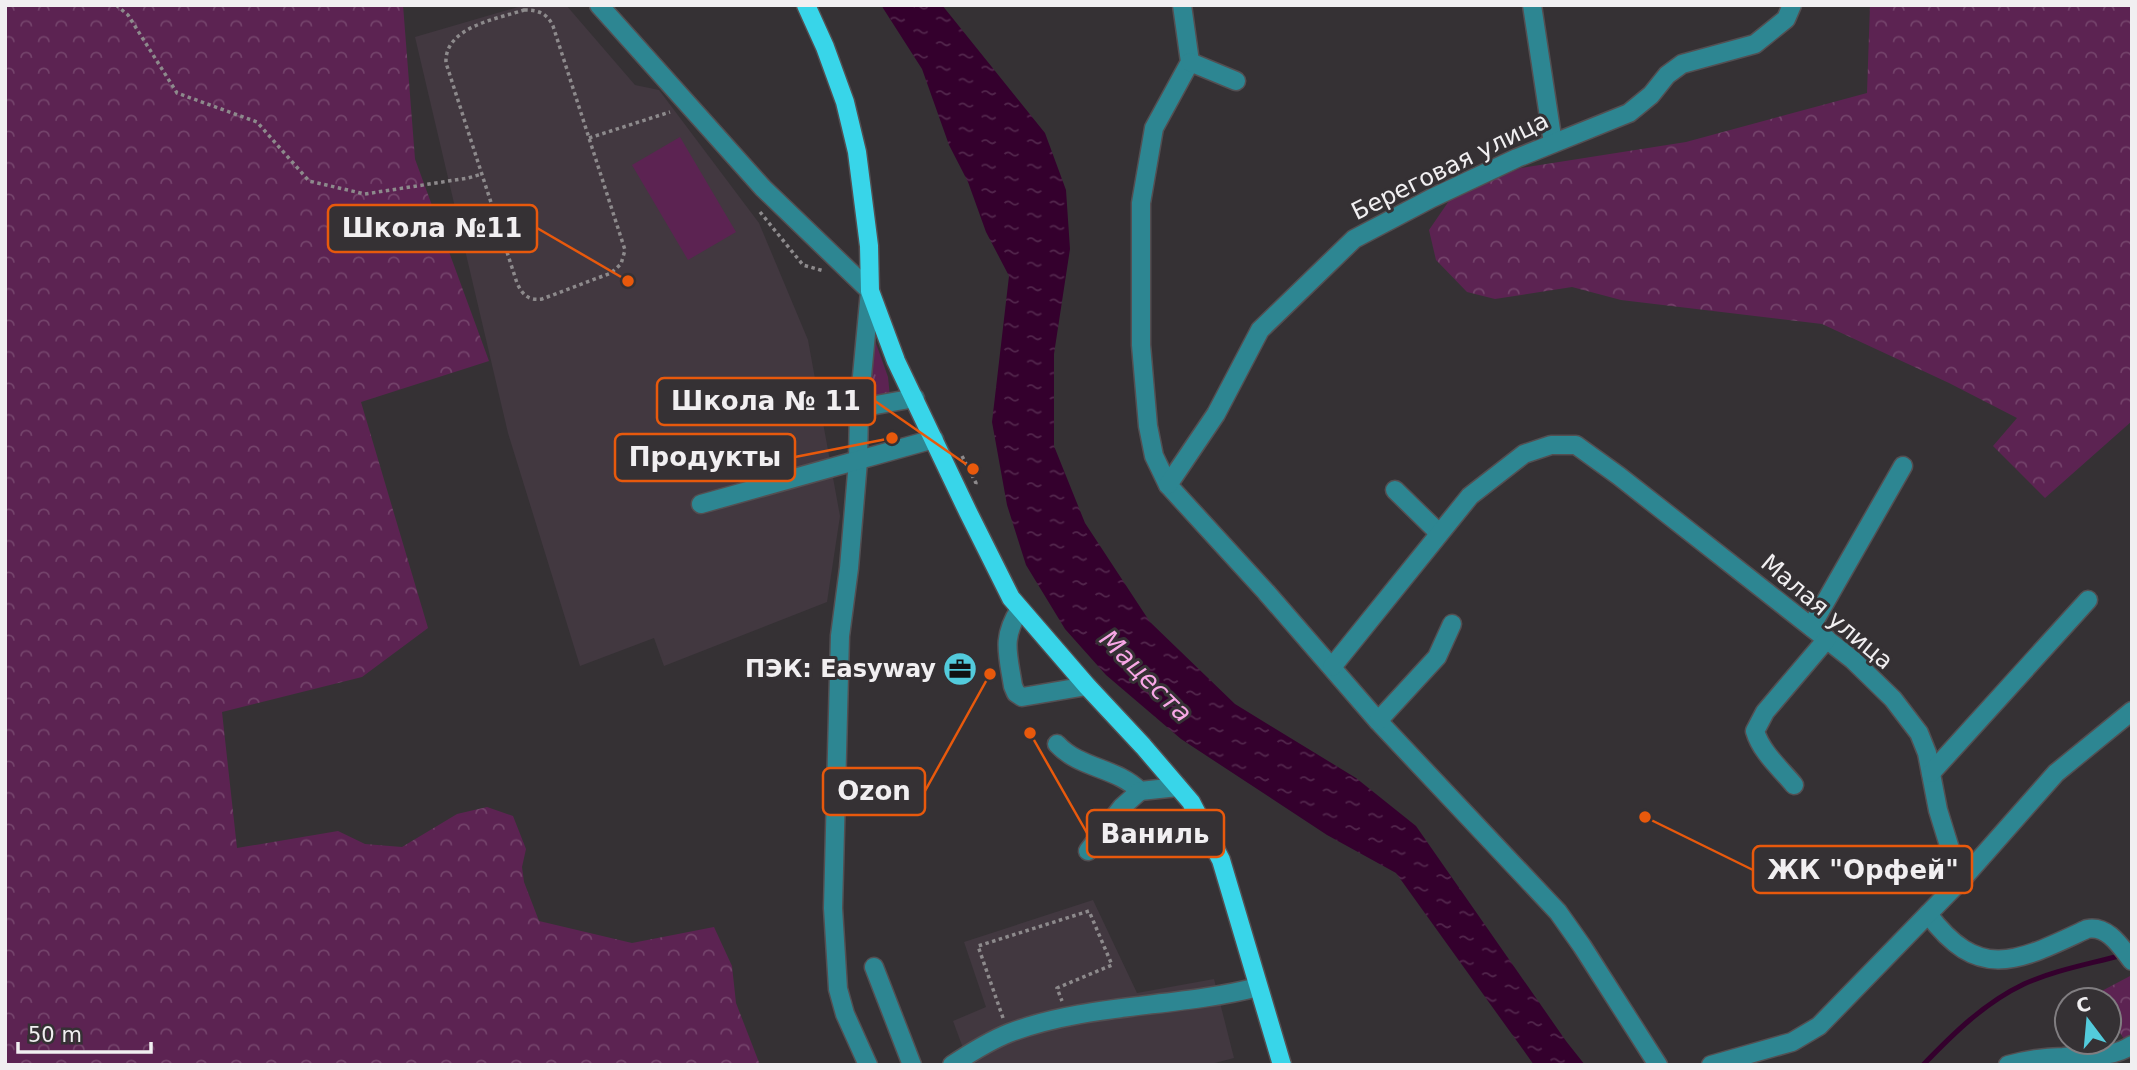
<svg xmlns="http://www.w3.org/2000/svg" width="2137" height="1070" viewBox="0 0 2137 1070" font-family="'DejaVu Sans',sans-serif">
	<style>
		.built { fill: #423840 }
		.grass { fill: url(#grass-tufts) }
		.forest { fill: url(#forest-crowns) }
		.pitch { fill: #5c2352 }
		.water { fill: url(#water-ripples) }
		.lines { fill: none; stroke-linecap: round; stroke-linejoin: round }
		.stream { stroke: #34002d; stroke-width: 5 }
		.minor-casing { stroke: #534f52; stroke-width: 21 }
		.major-casing { stroke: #534f52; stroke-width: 21 }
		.path { stroke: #8d8a8c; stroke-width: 3.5; stroke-dasharray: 3.5 3.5; stroke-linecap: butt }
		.minor { stroke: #2d8692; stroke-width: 18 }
		.major { stroke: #38d5e9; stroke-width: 18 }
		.labels { text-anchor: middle; stroke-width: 6; stroke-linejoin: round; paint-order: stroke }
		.street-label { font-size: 24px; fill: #f1eff1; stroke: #353134 }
		.poi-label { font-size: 24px; font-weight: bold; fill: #f1eff1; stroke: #353134; text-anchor: end }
		.water-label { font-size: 26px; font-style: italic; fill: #f8a7e6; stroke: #353134 }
		.leader { fill: none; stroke: #e8590c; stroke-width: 2.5 }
		.callout-dot { fill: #e8590c; stroke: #353134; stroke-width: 2.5 }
		.callout { fill: #353134; stroke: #e8590c; stroke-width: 2.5 }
		.callout-label { font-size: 26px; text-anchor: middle; font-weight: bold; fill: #f1eff1 }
	</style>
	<defs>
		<pattern id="grass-tufts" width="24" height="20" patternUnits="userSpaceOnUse" patternTransform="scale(1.75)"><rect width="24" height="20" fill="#5c2352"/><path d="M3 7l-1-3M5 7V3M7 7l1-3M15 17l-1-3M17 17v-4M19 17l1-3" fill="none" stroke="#74436b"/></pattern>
		<pattern id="forest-crowns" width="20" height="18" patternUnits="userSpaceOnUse" patternTransform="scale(1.75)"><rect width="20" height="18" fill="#5c2352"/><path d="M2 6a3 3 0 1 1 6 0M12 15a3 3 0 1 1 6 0" fill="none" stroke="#74436b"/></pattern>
		<pattern id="water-ripples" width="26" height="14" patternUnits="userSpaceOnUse" patternTransform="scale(1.75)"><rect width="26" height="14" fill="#34002d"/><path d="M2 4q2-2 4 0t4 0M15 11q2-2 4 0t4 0" fill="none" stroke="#52264c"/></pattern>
	</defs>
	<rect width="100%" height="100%" fill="#353134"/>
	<g class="built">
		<path d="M525 5H566L635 85 659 90 759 223 808 340 840 516 827 602 664 666 654 638 580 666 508 433 415 37Z"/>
		<path d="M1093 900 1137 993 1214 979 1234 1058 1207 1065H979L966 1056 953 1021 986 1007 964 942Z"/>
	</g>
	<path class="grass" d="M874 338 888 377 890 397 870 398 868 396Z"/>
	<g class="forest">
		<path d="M5 5H403L415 159 489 361 361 402 428 628 362 677 222 712 237 848 338 831 365 844 402 847 457 814 487 807 513 816 526 849 522 867 524 882 539 921 632 943 714 927 732 966 736 1003 760 1065H5Z"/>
		<path d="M1870 5H2132V421L2045 498 1993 446 2017 418 1949 383 1822 324 1621 300 1572 287 1495 299 1467 292 1436 260 1429 230 1453 195 1521 168 1686 142 1867 93Z"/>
		<path d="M2132 975V1052L2109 1015V1000H2100L2096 994Z"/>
	</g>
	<path class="pitch" d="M680 137 736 232 688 260 632 165Z"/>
	<path class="water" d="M881 5H942L1045 133 1066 190 1070 249 1054 354V446L1085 523 1150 622 1235 704 1356 778 1416 826 1566 1041 1585 1065H1534L1396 873 1327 835 1181 739 1106 675 1065 629 1026 565 1007 505 992 422 1009 276 986 232 968 182 949 145 922 69Z"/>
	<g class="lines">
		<path class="stream" d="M1923 1065C1953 1034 1984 1003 2024 984 2055 970 2090 964 2122 955"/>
		<g class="minor-casing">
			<g id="minor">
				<path d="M599 5 763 188 870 291 859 408 858 461 849 568 840 636 833 908 838 989 845 1014 868 1065"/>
				<path d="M1182 5 1190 62 1154 128 1141 203V345L1148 426 1154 456 1168 485 1266 592 1378 721 1558 912 1582 946 1658 1065"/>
				<path d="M1532 5 1553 143"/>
				<path d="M1190 62 1236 81"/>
				<path d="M859 408 915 398"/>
				<path d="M1168 485 1216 414 1260 330 1354 239 1432 198 1517 158 1629 113 1651 95 1667 75 1682 64 1755 44 1786 19 1792 5"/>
				<path d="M1395 490 1439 533"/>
				<path d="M701 504 934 439"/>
				<path d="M1020 609C1001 638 1008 654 1013 686L1016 693 1022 697 1087 686"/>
				<path d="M1811 627 1903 466"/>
				<path d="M1332 667 1470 496 1524 454 1551 445H1576L1619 476 1853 660 1893 699 1919 733 1927 753 1938 810 1951 852 1965 876"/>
				<path d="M1378 721 1437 657 1452 624"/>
				<path d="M1057 744C1080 769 1116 767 1140 791L1178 787"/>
				<path d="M1931 773 2088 600"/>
				<path d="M1794 785C1781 769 1761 752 1755 731L1765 712 1827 639"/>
				<path d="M1088 851 1122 807 1140 791"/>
				<path d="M1928 914C1980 984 2020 960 2087 929 2108 925 2121 947 2132 961"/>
				<path d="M874 967 912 1065"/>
				<path d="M952 1065C970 1053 989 1041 1009 1033 1088 1003 1177 1008 1258 987"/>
				<path d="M1711 1065 1792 1042 1819 1026 1965 876 2056 773 2132 711"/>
				<path d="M2008 1065C2026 1060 2045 1057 2063 1057 2086 1055 2111 1059 2132 1045"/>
			</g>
		</g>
		<g class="major-casing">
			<path id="major" d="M806 5 825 47 845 102 857 152 869 246 870 291 896 361 968 512 1011 598 1087 686 1143 746 1191 802 1221 860 1282 1065"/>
		</g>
		<g class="path">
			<path d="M116 5 128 15 177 93 257 122 309 181 365 194 468 178 482 174"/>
			<path d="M524 10C538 10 547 13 553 26L625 250 621 264 611 273 542 299C528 301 522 294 517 283L446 63C444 27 497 19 524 10Z"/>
			<path d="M589 138 670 112"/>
			<path d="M760 212 803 265 824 271"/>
			<path d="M962 456 976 483 975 487"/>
			<path d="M1003 1018 978 946 1089 911 1112 965 1057 988 1062 1001"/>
		</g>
		<use href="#minor" class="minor"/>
		<use href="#major" class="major"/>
	</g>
	<defs>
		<g id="office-disc" transform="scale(1.75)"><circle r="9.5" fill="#53cbdc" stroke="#353134"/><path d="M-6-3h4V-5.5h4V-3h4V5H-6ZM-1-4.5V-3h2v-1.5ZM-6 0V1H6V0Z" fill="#111"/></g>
	</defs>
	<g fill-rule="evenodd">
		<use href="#office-disc" x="960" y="669"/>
	</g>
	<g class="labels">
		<g class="street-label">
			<text transform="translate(1450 166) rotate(-26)" y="8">Береговая улица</text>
			<text transform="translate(1827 612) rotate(40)" y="8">Малая улица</text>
		</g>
		<g class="poi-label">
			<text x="936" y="677">ПЭК: Easyway</text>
		</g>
		<g class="water-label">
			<text transform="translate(1146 676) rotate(45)" y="9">Мацеста</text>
		</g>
	</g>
	<path class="leader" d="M628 281L537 228M973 469L875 401M892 438L795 457M990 674L925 791M1030 733L1087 833M1645 817L1753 870"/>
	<g class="callout-dot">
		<circle cx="628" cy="281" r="7"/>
		<circle cx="973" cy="469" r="7"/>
		<circle cx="892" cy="438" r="7"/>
		<circle cx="990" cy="674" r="7"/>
		<circle cx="1030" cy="733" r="7"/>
		<circle cx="1645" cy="817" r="7"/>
	</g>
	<g class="callout">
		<rect x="328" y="205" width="209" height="47" rx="7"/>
		<rect x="657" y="378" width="218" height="47" rx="7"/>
		<rect x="615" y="434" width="180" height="47" rx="7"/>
		<rect x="823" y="768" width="102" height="47" rx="7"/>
		<rect x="1087" y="810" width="137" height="47" rx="7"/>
		<rect x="1753" y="846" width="219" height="47" rx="7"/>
	</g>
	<g class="callout-label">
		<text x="432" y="237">Школа №11</text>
		<text x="766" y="410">Школа № 11</text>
		<text x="705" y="466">Продукты</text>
		<text x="874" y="800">Ozon</text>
		<text x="1155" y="843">Ваниль</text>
		<text x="1863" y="879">ЖК "Орфей"</text>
	</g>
	<rect width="2137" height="1070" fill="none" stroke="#f1eff1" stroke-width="14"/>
	<g transform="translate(2088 1021) rotate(344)"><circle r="33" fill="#353134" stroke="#807d80" stroke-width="2"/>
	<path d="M0-5L12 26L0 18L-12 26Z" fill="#53cbdc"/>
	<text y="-10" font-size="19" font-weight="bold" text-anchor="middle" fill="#f1eff1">С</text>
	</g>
	<path d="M18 1042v10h133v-10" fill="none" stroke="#f1eff1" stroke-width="3.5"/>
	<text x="28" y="1042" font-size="21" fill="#f1eff1" stroke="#353134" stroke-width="5" paint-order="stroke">50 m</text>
</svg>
